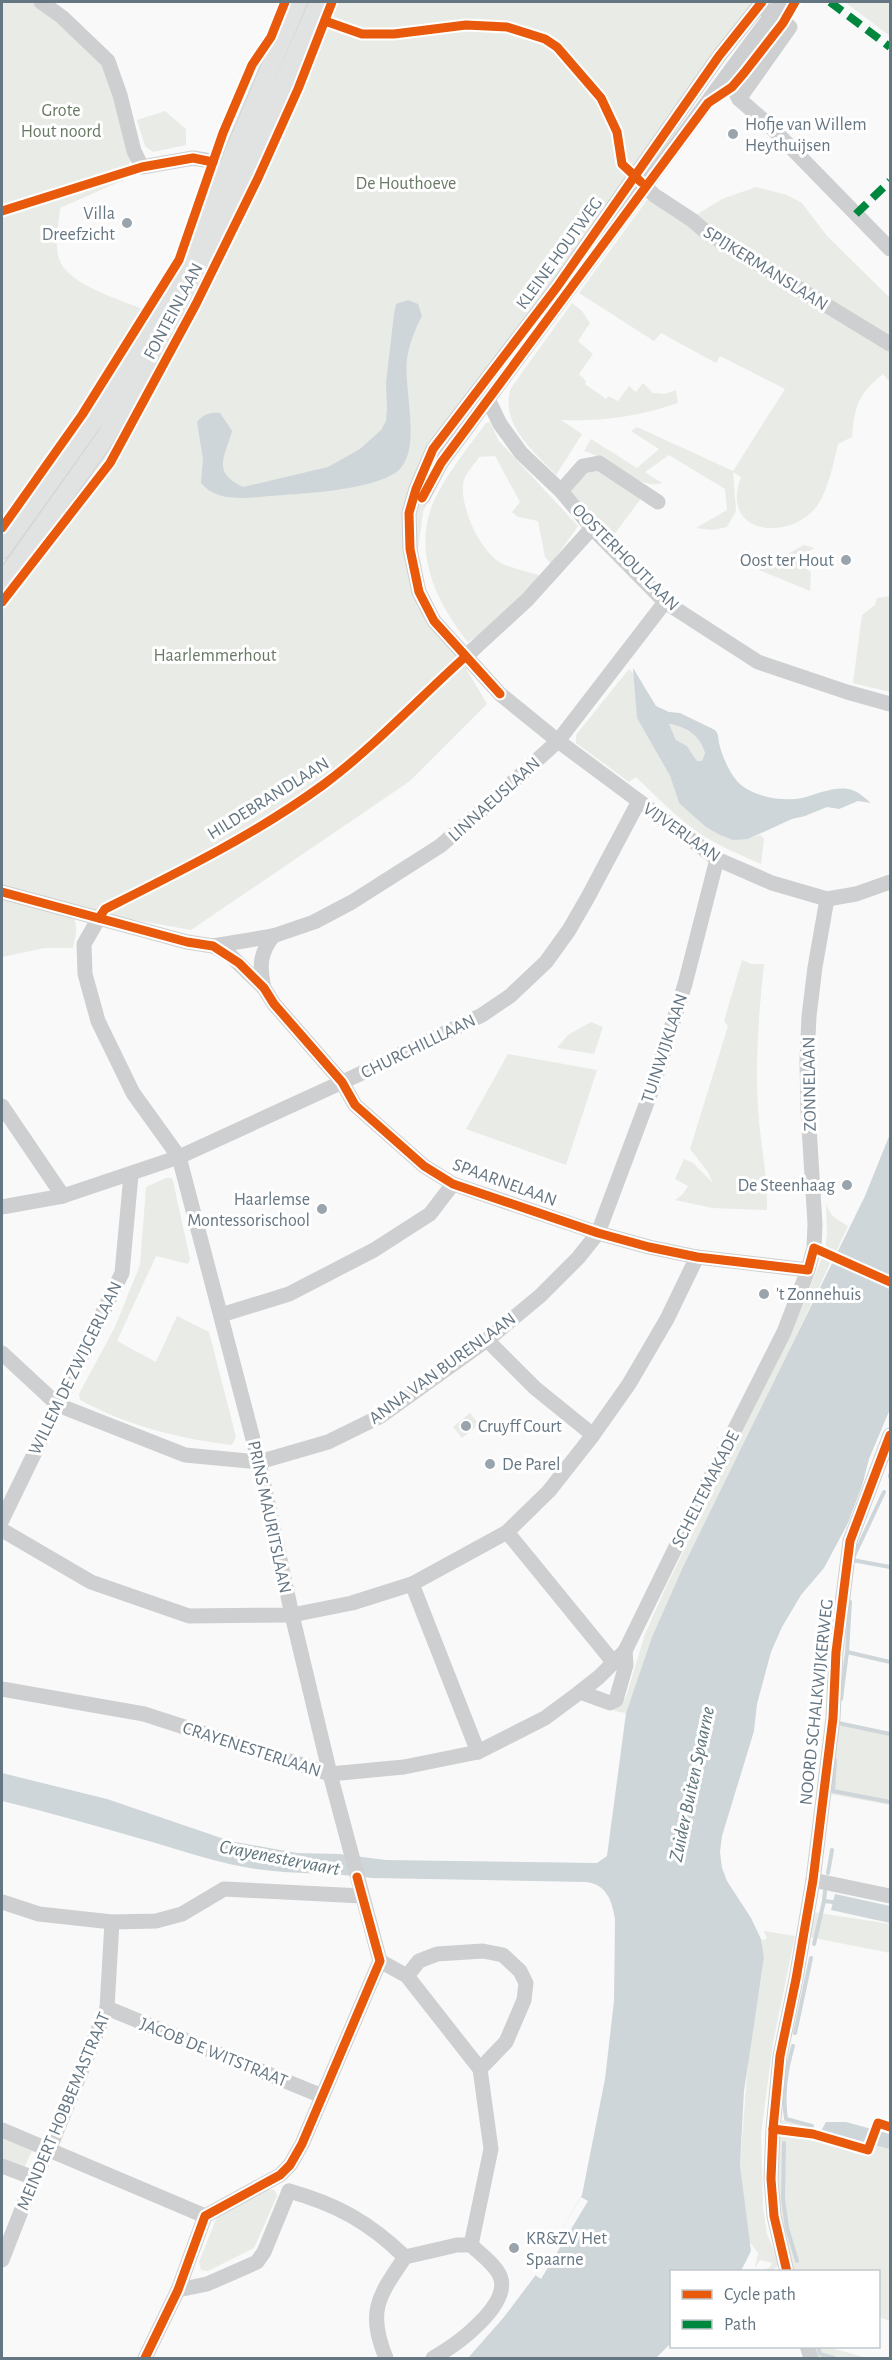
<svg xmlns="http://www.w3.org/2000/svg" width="892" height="2360" viewBox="0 0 892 2360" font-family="'Alegreya Sans',sans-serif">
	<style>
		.green { fill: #e8ebe6 }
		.water { fill: #ced6d9; fill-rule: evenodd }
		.pier { fill: #f9f9f9 }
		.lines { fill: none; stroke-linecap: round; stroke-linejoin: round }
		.stream { stroke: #ced6d9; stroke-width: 4 }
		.ferry { stroke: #60757c; stroke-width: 1.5; stroke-dasharray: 8 6; stroke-linecap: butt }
		.major-casing { stroke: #d5d6d7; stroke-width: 21 }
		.minor { stroke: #cecfd0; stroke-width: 15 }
		.major { stroke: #e1e2e2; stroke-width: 18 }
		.quiet { stroke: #00873e; stroke-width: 8; stroke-dasharray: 15 8; stroke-linecap: butt }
		.cycleway-casing { stroke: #fff; stroke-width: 13 }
		.cycleway { stroke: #e8590c; stroke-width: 9 }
		.poi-dot { fill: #99a4ac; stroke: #fff; stroke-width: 2 }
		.labels { text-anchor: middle; stroke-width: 6; stroke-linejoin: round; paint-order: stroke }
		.park-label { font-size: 18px; fill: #687a64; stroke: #fff }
		.poi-label { font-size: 18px; fill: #657683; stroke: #fff; text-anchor: start }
		.street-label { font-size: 18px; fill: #657683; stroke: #fff }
		.water-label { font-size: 20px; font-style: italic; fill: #60757c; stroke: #fff }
	</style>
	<rect width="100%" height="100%" fill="#f9f9f9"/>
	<g class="green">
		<path d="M2 2H40L99 54 133 158 129 163 128 178 60 208C59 224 54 244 59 259 67 284 119 299 142 309L140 314 150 319 327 2H756L447 459 423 512 414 580 487 704 410 781 191 930 101 914 2 888Z"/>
		<path d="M845 2H890V36Z"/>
		<path d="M165 111 186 129V145L153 152 145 146 137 120Z"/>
		<path d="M756 187 787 195 802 203 827 236 890 298V337L693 217 722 199Z"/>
		<path d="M647 200H650L879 340 890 352V380L889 381 883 374C858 395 855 404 852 437L838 444C834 461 828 491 817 506 789 543 719 534 741 477L733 472 736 511 727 527 713 530 696 528 727 510 725 489 669 455 645 472 662 483C639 491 608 457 584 451L591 439 637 468 659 449 631 431 637 427 733 471 785 389 720 356 716 363 661 333 654 341 579 293Z"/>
		<path d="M572 303 582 311 590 323 578 341 593 354 579 374 586 381 585 384 606 399 608 396 618 401 629 386 636 392 643 383 653 393 665 394 676 390 678 403C640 416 601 422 561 420L582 434 556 475C534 451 499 424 511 388Z"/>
		<path d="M490 422 499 441 578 526 551 564 545 557 538 521 518 517 512 512 520 502 495 456 479 457C474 465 463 476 463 485 461 509 480 551 501 563 507 567 532 573 541 576L491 626 468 642C433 599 409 543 439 491 452 467 470 445 486 423Z"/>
		<path d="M582 460 642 497 613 536 563 484Z"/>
		<path d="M804 545 814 548 796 562 811 572 810 591 759 570Z"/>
		<path d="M890 596V692L853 683 862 615 875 605 877 598Z"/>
		<path d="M629 669 633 673 635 681 637 718 670 776 679 803 748 839 760 835 764 839 761 864C741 855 721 847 702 835 678 819 657 797 636 777L629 782 576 743V735Z"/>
		<path d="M669 724C686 728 700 735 705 753L702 761H697L687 746 676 740Z"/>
		<path d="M2 897 73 917C79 926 75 938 73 948H45L2 957Z"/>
		<path d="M742 960 751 964H764C759 1011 755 1060 758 1108 760 1142 768 1176 767 1210L712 1208 675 1200 683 1194 688 1186 675 1179 684 1159 693 1163 713 1183 708 1172 690 1149 728 1026 724 1021Z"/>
		<path d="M591 1022 603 1027 594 1054 557 1048 568 1035Z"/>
		<path d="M508 1054 597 1070 566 1165 466 1129Z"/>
		<path d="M166 1178H172L173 1181 190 1259 188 1264 156 1256 117 1341 156 1362 177 1316 209 1332 236 1437 232 1445C180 1439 126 1425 80 1400L79 1394 115 1327 140 1265 146 1187Z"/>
		<path d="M826 1203C829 1216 838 1220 848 1226L835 1254 825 1249 827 1235Z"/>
		<path d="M824 1253 833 1257 764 1405 682 1569 652 1637 626 1713 614 1711 626 1697 645 1634 666 1587 795 1323Z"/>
		<path d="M470 1413 479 1424 462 1438 453 1427Z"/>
		<path d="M834 1724 890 1735V1805L830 1794Z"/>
		<path d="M813 1912 890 1924V1953L809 1937Z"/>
		<path d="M764 1931 795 1936 773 2043 761 2134 763 2207 767 2234 780 2265 771 2271H759L769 2268 772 2263 760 2260 755 2268 758 2253 749 2241 740 2165 749 2049 762 1974 764 1958 761 1940 767 1939Z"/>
		<path d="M782 2120 890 2148V2321L879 2317 878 2272 793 2271C782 2222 770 2170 782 2120Z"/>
		<path d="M2 2138 32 2151 23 2170 2 2161Z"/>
		<path d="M266 2189 275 2190 277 2196 254 2248 208 2271 201 2270 199 2262 217 2217Z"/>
		<path d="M813 2347H827L868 2358H816Z"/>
	</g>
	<g class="water">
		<path d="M408 300 418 304 422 316C415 329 409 345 407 359 403 390 424 454 395 473 371 489 312 493 283 495 256 496 220 506 201 483L203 459 197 422C204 414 210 412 220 413L232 431C224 459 212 472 243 487L328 467 360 449 381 430 386 421 387 409 386 383 394 314 396 304Z"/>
		<path d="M633 668 656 706 669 712 680 713 715 730C719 735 718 737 719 743 722 756 730 775 740 784 754 797 784 802 802 798 818 794 836 785 852 790 859 792 866 799 871 803L858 801 839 809 827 807 805 816 792 819 748 839 733 840 720 835 706 827 679 803 670 776 637 718ZM669 724C686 727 700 735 705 753L702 761H697L687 746 676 740Z"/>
		<path d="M890 1134V1409L869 1459 862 1486 848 1523 824 1568 801 1595 782 1627 771 1652 757 1704 754 1731 722 1836 720 1852 722 1868 727 1881 751 1918 761 1939 764 1958 744 2091 740 2165 751 2251 741 2271 672 2272 671 2343 656 2358H468L504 2317 535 2276 582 2195 605 2079 614 2001 615 1919C612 1900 606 1884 586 1882L372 1878C329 1872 287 1875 244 1867 208 1860 174 1848 138 1838 93 1825 47 1812 2 1801V1773L107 1799 230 1841 297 1853 339 1854 386 1860 597 1863 607 1856 626 1713 652 1637 682 1569 865 1196Z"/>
		<path d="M835 1894 890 1906V1923L831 1910Z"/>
		<path d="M826 2122H846L890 2134V2149L821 2131Z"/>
	</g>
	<path class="pier" d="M581 2197 588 2201 541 2279 535 2275Z"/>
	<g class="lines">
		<g class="stream">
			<path d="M890 1477V1475"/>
			<path d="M884 1492 852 1560 890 1567"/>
			<path d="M850 1602 847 1652 890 1662"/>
			<path d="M841 1699 847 1652"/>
			<path d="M838 1723 890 1734"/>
			<path d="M835 1760 833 1791 890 1802"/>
			<path d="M828 1873 832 1850"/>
			<path d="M825 1891 824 1901 833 1902"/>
			<path d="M814 1944 824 1901"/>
			<path d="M795 2033 811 1958"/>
			<path d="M793 2046C786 2070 782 2093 786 2119L812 2126"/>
			<path d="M784 2143 783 2199 787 2228 797 2261"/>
			<path d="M818 2346 820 2354 834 2358"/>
		</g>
		<path class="ferry" d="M835 1256 890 1282"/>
		<g class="major-casing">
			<g id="major">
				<path d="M2 549 107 402 181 277 298 2"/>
				<path d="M2 583 105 438 195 282 319 2"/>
			</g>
		</g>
		<g class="minor">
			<path d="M41 2 62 17 108 61 120 95 134 151 142 167 193 158 211 161 237 171"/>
			<path d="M762 2 719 56 557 287 433 449 416 489 409 513 410 549 419 592 434 621 500 694 558 741 717 859 772 883 827 899 856 894 890 882"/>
			<path d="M727 76 739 99 770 126 890 249"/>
			<path d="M739 99 790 27 764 9"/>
			<path d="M640 181 654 195 692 220 706 232 890 344"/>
			<path d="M489 401 500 424 521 453 561 491 592 528 665 602 758 662 847 692 890 704"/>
			<path d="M561 491 583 466 599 463 658 502"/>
			<path d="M423 497 441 463 781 2"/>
			<path d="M465 657 527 600 592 528"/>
			<path d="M2 892 187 942 213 946 273 936 314 922 352 902 440 846 480 812 558 741 665 602"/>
			<path d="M99 918 84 944 85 974 98 1021 133 1093 179 1157 259 1462 292 1615 330 1774 380 1961"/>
			<path d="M213 946 231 956 264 988 274 1004 342 1082 355 1105 424 1166 453 1184 598 1233 649 1247 697 1257 808 1270"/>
			<path d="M264 988C259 966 260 953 273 936"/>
			<path d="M2 1106 63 1196"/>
			<path d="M2 1207 63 1196 179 1157 362 1073 482 1015 510 996 546 962 569 930 588 897 639 801"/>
			<path d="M221 1315 289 1294 374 1250 430 1214 453 1184"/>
			<path d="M487 1340 535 1388 593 1435"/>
			<path d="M2 1353 58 1405 185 1455 259 1462 328 1442 381 1416 487 1340 540 1296 578 1258 598 1233 652 1089 685 984 717 859"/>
			<path d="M2 1520 122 1273 131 1175"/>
			<path d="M2 1530 91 1582 189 1616 292 1615 352 1603 412 1584 507 1532 549 1491 593 1435 629 1384 667 1319 697 1257"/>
			<path d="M507 1532 614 1663"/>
			<path d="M412 1584 478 1752"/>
			<path d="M2 1689 144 1714 330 1774 404 1767 478 1752 545 1718 580 1692 610 1703 616 1700 626 1665 625 1651"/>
			<path d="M580 1692 599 1677 625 1651 693 1512 784 1332 808 1270 814 1248 815 1224 808 1111 807 1061 809 1016 815 967 827 899"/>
			<path d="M813 1880 890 1896"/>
			<path d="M2 1902 39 1914 112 1922 156 1921 182 1914 224 1889 362 1896"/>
			<path d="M380 1961 407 1976 480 2069 491 2149 471 2245"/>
			<path d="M407 1976 419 1961 437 1954 483 1951 503 1955 520 1971 526 1983 524 2000 506 2042 480 2069"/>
			<path d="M107 2008 322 2096"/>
			<path d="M2 2130 205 2216"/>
			<path d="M2 2166 34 2178"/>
			<path d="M289 2191C336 2204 369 2222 405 2257"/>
			<path d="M2 2260 34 2178 49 2150 107 2008 112 1922"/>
			<path d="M787 2272 774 2216 771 2179 773 2129 780 2056 796 1979 813 1880 833 1718 836 1652 850 1541 890 1435"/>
			<path d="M178 2290 207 2284 257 2262 264 2252 289 2191"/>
			<path d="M807 2346 811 2358"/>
			<path d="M145 2358 178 2290 205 2216 280 2175 290 2165 302 2144 380 1961"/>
			<path d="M386 2358C367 2311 378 2297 405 2257L457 2245H471C480 2254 495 2264 500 2276 512 2305 455 2346 433 2358"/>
		</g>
		<use href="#major" class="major"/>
		<g class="quiet">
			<path d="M830 2 890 47"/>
			<path d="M856 214 890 181"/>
		</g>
		<g class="cycleway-casing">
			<g id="cycleway">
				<path d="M325 21 362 34H394L466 25 507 27 545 39 557 47 601 98 617 132 622 164 641 182"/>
				<path d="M2 211 142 167 193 158 213 162"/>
				<path d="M422 498 441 463 708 103 732 87 744 73 783 23 795 2"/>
				<path d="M2 528 82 415 179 260 223 133 252 65 271 37 285 2"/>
				<path d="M2 602 110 463 196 304 258 178 298 89 332 2"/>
				<path d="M500 694 434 621 419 592 410 549 409 513 416 489 433 449 557 287 719 56 762 2"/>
				<path d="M2 892 187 942 213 946 239 963 264 988 274 1004 342 1082 355 1105 424 1166 453 1184 598 1233 649 1247 697 1257 808 1270 814 1248 890 1282"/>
				<path d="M99 918 105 909C179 872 256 834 323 785 374 747 417 700 465 657"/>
				<path d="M773 2129 813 2134 868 2150 878 2123 890 2127"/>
				<path d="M787 2272 774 2216 771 2179 773 2129 780 2056 796 1979 813 1880 833 1718 836 1652 850 1541 890 1435"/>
				<path d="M145 2358 178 2290 205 2216 280 2175 290 2165 302 2144 380 1961 357 1877"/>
			</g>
		</g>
		<use href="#cycleway" class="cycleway"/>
	</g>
	<g class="poi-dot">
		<circle cx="733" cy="134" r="6"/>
		<circle cx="127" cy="223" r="6"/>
		<circle cx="846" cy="560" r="6"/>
		<circle cx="847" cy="1185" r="6"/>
		<circle cx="322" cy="1209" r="6"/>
		<circle cx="764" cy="1294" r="6"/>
		<circle cx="466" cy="1426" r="6"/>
		<circle cx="490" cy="1464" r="6"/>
		<circle cx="514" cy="2248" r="6"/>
	</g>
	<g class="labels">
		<g class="park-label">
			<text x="61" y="116">Grote<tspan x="61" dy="21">Hout noord</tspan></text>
			<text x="406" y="189">De Houthoeve</text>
			<text x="215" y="661">Haarlemmerhout</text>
		</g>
		<g class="poi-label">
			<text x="745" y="130">Hofje van Willem<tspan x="745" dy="21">Heythuijsen</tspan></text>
			<text x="115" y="219" text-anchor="end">Villa<tspan x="115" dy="21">Dreefzicht</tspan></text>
			<text x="834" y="566" text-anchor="end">Oost ter Hout</text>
			<text x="835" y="1191" text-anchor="end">De Steenhaag</text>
			<text x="310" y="1205" text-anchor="end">Haarlemse<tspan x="310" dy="21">Montessorischool</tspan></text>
			<text x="776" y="1300">'t Zonnehuis</text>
			<text x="478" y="1432">Cruyff Court</text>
			<text x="502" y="1470">De Parel</text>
			<text x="526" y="2244">KR&amp;ZV Het<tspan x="526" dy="21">Spaarne</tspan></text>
		</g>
		<g class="street-label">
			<text transform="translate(559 253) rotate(-54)" y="6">KLEINE HOUTWEG</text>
			<text transform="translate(766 268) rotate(32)" y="6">SPIJKERMANSLAAN</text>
			<text transform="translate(173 311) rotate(-62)" y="6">FONTEINLAAN</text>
			<text transform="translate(626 557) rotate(45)" y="6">OOSTERHOUTLAAN</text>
			<text transform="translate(268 798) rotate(-32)" y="6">HILDEBRANDLAAN</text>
			<text transform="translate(494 799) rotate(-42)" y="6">LINNAEUSLAAN</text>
			<text transform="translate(682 832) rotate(35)" y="6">VIJVERLAAN</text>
			<text transform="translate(418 1046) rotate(-26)" y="6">CHURCHILLLAAN</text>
			<text transform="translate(664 1048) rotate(-72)" y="6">TUINWIJKLAAN</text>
			<text transform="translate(809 1084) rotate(-91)" y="6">ZONNELAAN</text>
			<text transform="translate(505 1182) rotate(20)" y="6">SPAARNELAAN</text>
			<text transform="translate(75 1368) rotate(-64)" y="6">WILLEM DE ZWIJGERLAAN</text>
			<text transform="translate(442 1368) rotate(-36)" y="6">ANNA VAN BURENLAAN</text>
			<text transform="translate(705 1489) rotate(-63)" y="6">SCHELTEMAKADE</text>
			<text transform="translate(270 1517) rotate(78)" y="6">PRINS MAURITSLAAN</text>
			<text transform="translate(816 1702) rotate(-84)" y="6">NOORD SCHALKWIJKERWEG</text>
			<text transform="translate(252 1749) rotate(18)" y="6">CRAYENESTERLAAN</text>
			<text transform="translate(214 2052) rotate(22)" y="6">JACOB DE WITSTRAAT</text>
			<text transform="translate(63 2111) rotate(-67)" y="6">MEINDERT HOBBEMASTRAAT</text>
		</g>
		<g class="water-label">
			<text transform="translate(691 1784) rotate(-78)" y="7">Zuider Buiten Spaarne</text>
			<text transform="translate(280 1857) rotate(11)" y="7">Crayenestervaart</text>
		</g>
	</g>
	<rect width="892" height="2360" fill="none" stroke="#657683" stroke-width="6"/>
	<rect x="670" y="2270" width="210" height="78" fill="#ffffff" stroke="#c1c8cd" stroke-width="1.5"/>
	<rect x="682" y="2290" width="30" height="9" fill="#e8590c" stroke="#c1c8cd" stroke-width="1.5"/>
	<text x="724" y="2300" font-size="18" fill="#657683">Cycle path</text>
	<rect x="682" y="2320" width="30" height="9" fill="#00873e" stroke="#c1c8cd" stroke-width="1.5"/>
	<text x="724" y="2330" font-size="18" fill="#657683">Path</text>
</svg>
